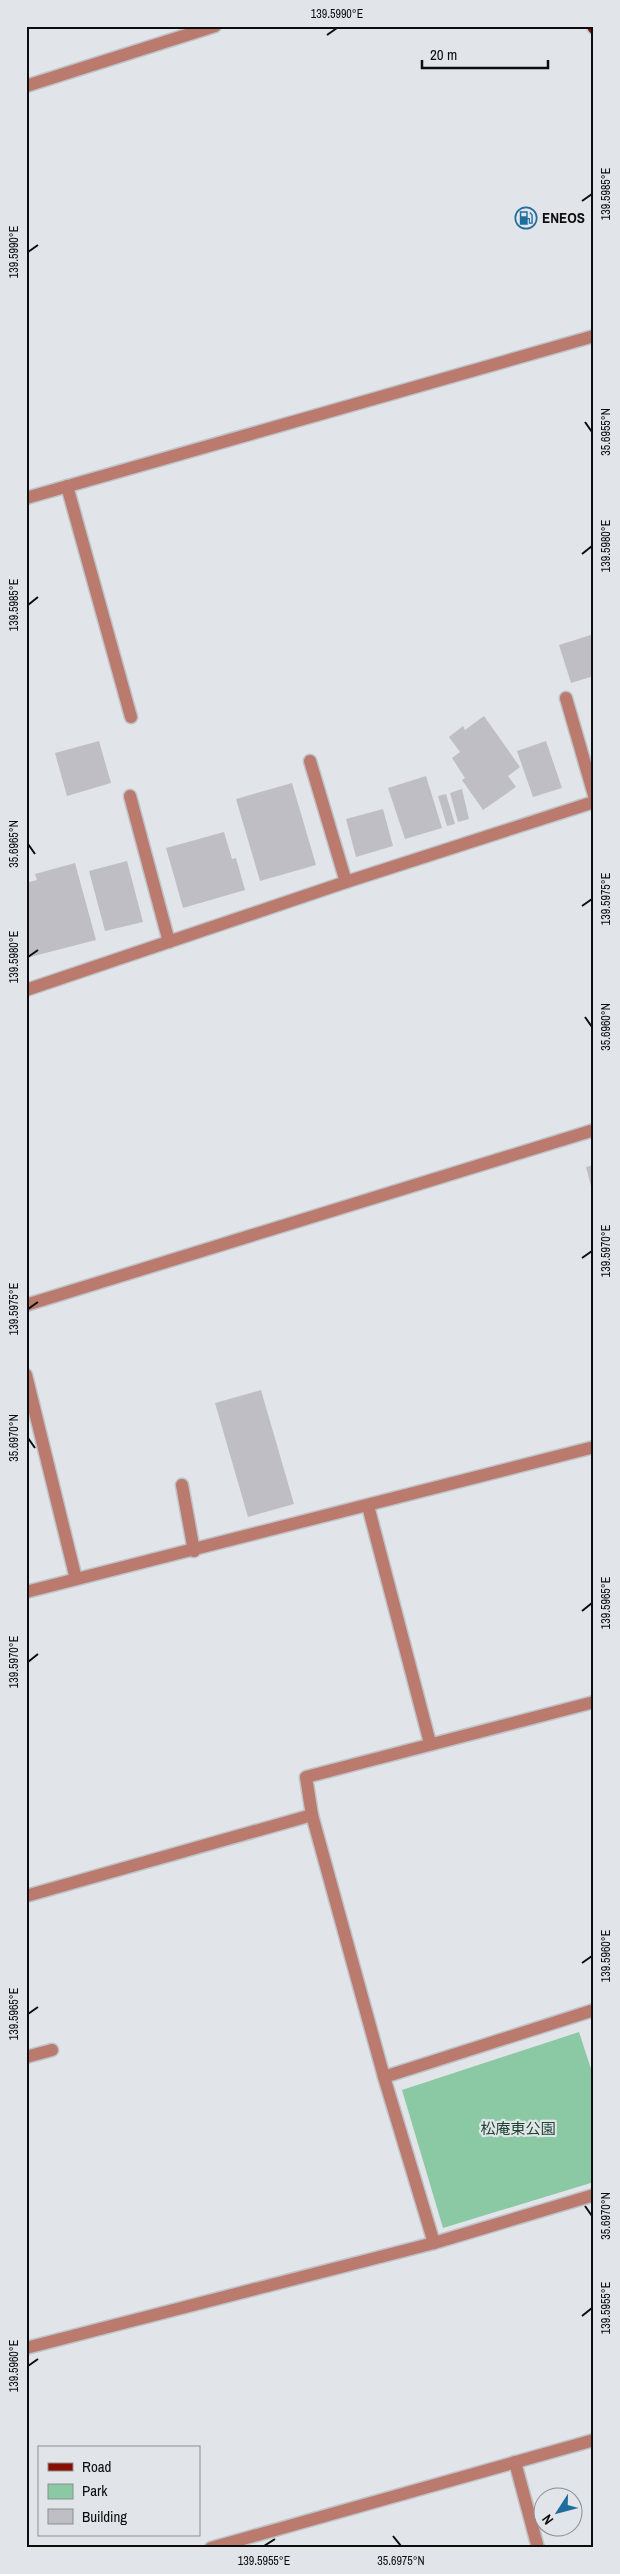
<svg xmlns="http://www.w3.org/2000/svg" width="620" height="2574" viewBox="0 0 620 2574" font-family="'Archivo Narrow','Noto Sans JP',sans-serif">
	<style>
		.green { fill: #8bc9a4 }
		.building { fill: #bfbec4 }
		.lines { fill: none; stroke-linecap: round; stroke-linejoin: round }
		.service-casing { stroke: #bfc2c6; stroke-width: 15 }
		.minor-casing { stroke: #bfc2c6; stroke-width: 15 }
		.primary-casing { stroke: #bfc2c6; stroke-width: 15 }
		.service { stroke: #ba7a6e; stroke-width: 12 }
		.minor { stroke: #ba7a6e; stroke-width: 12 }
		.primary { stroke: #870e00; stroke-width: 12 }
		.ticks { fill: none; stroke: #0b0d0e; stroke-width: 2 }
		.labels { text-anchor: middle; stroke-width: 4.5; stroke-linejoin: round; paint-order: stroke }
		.poi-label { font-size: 15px; font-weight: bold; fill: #0b0d0e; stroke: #e1e5e9; text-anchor: start }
		.park-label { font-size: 15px; fill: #1c452f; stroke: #e1e5e9 }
		.neatline { fill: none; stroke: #0b0d0e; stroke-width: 2 }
		.ticks-label { font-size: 12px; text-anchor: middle; fill: #0b0d0e }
	</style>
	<rect width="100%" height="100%" fill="#e1e5e9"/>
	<path class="green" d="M579 2032 594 2078V2182L443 2228 402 2090Z"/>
	<g class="building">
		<path d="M594 634V676L571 683 559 645Z"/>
		<path d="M484 716 520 767 508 776 516 787 483 810 462 780 465 778 452 758 460 752 449 737 463 726 465 730Z"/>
		<path d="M99 741 111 783 67 796 55 753Z"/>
		<path d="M546 741 562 788 533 797 517 751Z"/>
		<path d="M426 776 442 828 405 839 388 788Z"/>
		<path d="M292 783 316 865 260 881 236 799Z"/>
		<path d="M462 789 469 819 458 822 450 793Z"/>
		<path d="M446 794 455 824 447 826 438 796Z"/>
		<path d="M383 809 393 846 356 857 346 819Z"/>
		<path d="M224 832 232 859 236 858 245 890 183 908 166 848Z"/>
		<path d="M127 861 143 922 105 931 89 871Z"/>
		<path d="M75 863 96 940 26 958V883L37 880 35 874Z"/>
		<path d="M594 1165V1194H593L586 1167Z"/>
		<path d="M261 1390 294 1504 248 1517 215 1403Z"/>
	</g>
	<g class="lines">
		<g class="service-casing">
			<g id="service">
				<path d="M67 486 131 717"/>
				<path d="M566 698 594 795"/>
				<path d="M310 761 346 882"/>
				<path d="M130 796 169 942"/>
				<path d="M26 1375 76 1579"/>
				<path d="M182 1485 194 1551"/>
				<path d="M368 1506 430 1743"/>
				<path d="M312 1815 384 2077"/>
				<path d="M26 2057 52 2050"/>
				<path d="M434 2243 384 2077 594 2010"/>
			</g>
		</g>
		<g class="minor-casing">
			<g id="minor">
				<path d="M26 86 215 26"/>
				<path d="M26 498 594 336"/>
				<path d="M26 990 346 882 594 802"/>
				<path d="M26 1305 594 1130"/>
				<path d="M26 1592 594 1447"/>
				<path d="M26 1896 312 1815 306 1777 594 1702"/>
				<path d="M26 2348 434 2243 594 2195"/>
				<path d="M515 2462 538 2548"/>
				<path d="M211 2548 594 2440"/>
			</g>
		</g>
		<g class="primary-casing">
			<path id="primary" d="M593 26 594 28"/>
		</g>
		<use href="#service" class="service"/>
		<use href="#minor" class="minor"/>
		<use href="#primary" class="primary"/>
	</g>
	<path class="ticks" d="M327 35 337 28M582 201 592 194M28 252 38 245M585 422 592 432M582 554 592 546M28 605 38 597M28 844 35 854M582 906 592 899M28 957 38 950M585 1017 592 1027M582 1258 592 1251M28 1309 38 1302M28 1438 35 1448M582 1611 592 1603M28 1662 38 1654M582 1963 592 1956M28 2014 38 2007M585 2206 592 2216M582 2316 592 2308M28 2366 38 2359M393 2536 401 2546M264 2546 275 2539"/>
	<defs>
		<g id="fuel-ring" transform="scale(1.125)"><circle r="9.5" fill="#e1e5e9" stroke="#1f6d9f" stroke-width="1.5"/><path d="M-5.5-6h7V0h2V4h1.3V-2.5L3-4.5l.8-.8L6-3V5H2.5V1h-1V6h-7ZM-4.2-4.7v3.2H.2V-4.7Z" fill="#1f6d9f"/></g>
	</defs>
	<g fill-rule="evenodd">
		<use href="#fuel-ring" x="526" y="218"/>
	</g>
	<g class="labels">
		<g class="poi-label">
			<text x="542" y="223">ENEOS</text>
		</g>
		<g class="park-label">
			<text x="518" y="2134">松庵東公園</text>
		</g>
	</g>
	<rect width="620" height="2574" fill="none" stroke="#e1e5e9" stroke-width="55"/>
	<rect x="38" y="2446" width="162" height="90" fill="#e1e5e9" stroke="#8b8f91"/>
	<rect x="48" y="2463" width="25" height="8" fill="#870e00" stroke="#8b8f91"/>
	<text x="82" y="2472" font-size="15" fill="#0b0d0e">Road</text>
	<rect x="48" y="2484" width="25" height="15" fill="#8bc9a4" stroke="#8b8f91"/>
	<text x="82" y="2496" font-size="15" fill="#0b0d0e">Park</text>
	<rect x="48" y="2509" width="25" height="15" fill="#bfbec4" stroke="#8b8f91"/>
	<text x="82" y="2522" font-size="15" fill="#0b0d0e">Building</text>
	<g transform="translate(558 2512) rotate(234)"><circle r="24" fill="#e1e5e9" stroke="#8b8f91"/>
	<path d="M0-4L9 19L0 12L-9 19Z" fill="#1f6d9f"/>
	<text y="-8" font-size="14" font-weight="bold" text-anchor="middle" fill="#0b0d0e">N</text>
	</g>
	<path d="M422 60v8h126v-8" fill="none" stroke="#0b0d0e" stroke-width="2.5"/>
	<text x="430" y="60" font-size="15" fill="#0b0d0e" stroke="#e1e5e9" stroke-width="4" paint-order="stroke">20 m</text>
	<rect x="28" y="28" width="564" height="2518" class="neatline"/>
	<g class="ticks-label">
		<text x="337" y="18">139.5990°E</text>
		<text transform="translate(606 194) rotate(-90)" y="4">139.5985°E</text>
		<text transform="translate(14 252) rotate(-90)" y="4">139.5990°E</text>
		<text transform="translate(606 432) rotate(-90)" y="4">35.6955°N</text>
		<text transform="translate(606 546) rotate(-90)" y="4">139.5980°E</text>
		<text transform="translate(14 605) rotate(-90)" y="4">139.5985°E</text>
		<text transform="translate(14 844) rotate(-90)" y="4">35.6965°N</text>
		<text transform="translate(606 899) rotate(-90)" y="4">139.5975°E</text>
		<text transform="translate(14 957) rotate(-90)" y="4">139.5980°E</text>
		<text transform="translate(606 1027) rotate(-90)" y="4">35.6960°N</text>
		<text transform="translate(606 1251) rotate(-90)" y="4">139.5970°E</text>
		<text transform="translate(14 1309) rotate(-90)" y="4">139.5975°E</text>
		<text transform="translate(14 1438) rotate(-90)" y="4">35.6970°N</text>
		<text transform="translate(606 1603) rotate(-90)" y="4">139.5965°E</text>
		<text transform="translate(14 1662) rotate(-90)" y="4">139.5970°E</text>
		<text transform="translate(606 1956) rotate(-90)" y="4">139.5960°E</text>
		<text transform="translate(14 2014) rotate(-90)" y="4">139.5965°E</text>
		<text transform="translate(606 2216) rotate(-90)" y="4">35.6970°N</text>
		<text transform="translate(606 2308) rotate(-90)" y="4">139.5955°E</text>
		<text transform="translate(14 2366) rotate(-90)" y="4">139.5960°E</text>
		<text x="264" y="2565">139.5955°E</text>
		<text x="401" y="2565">35.6975°N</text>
	</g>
</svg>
